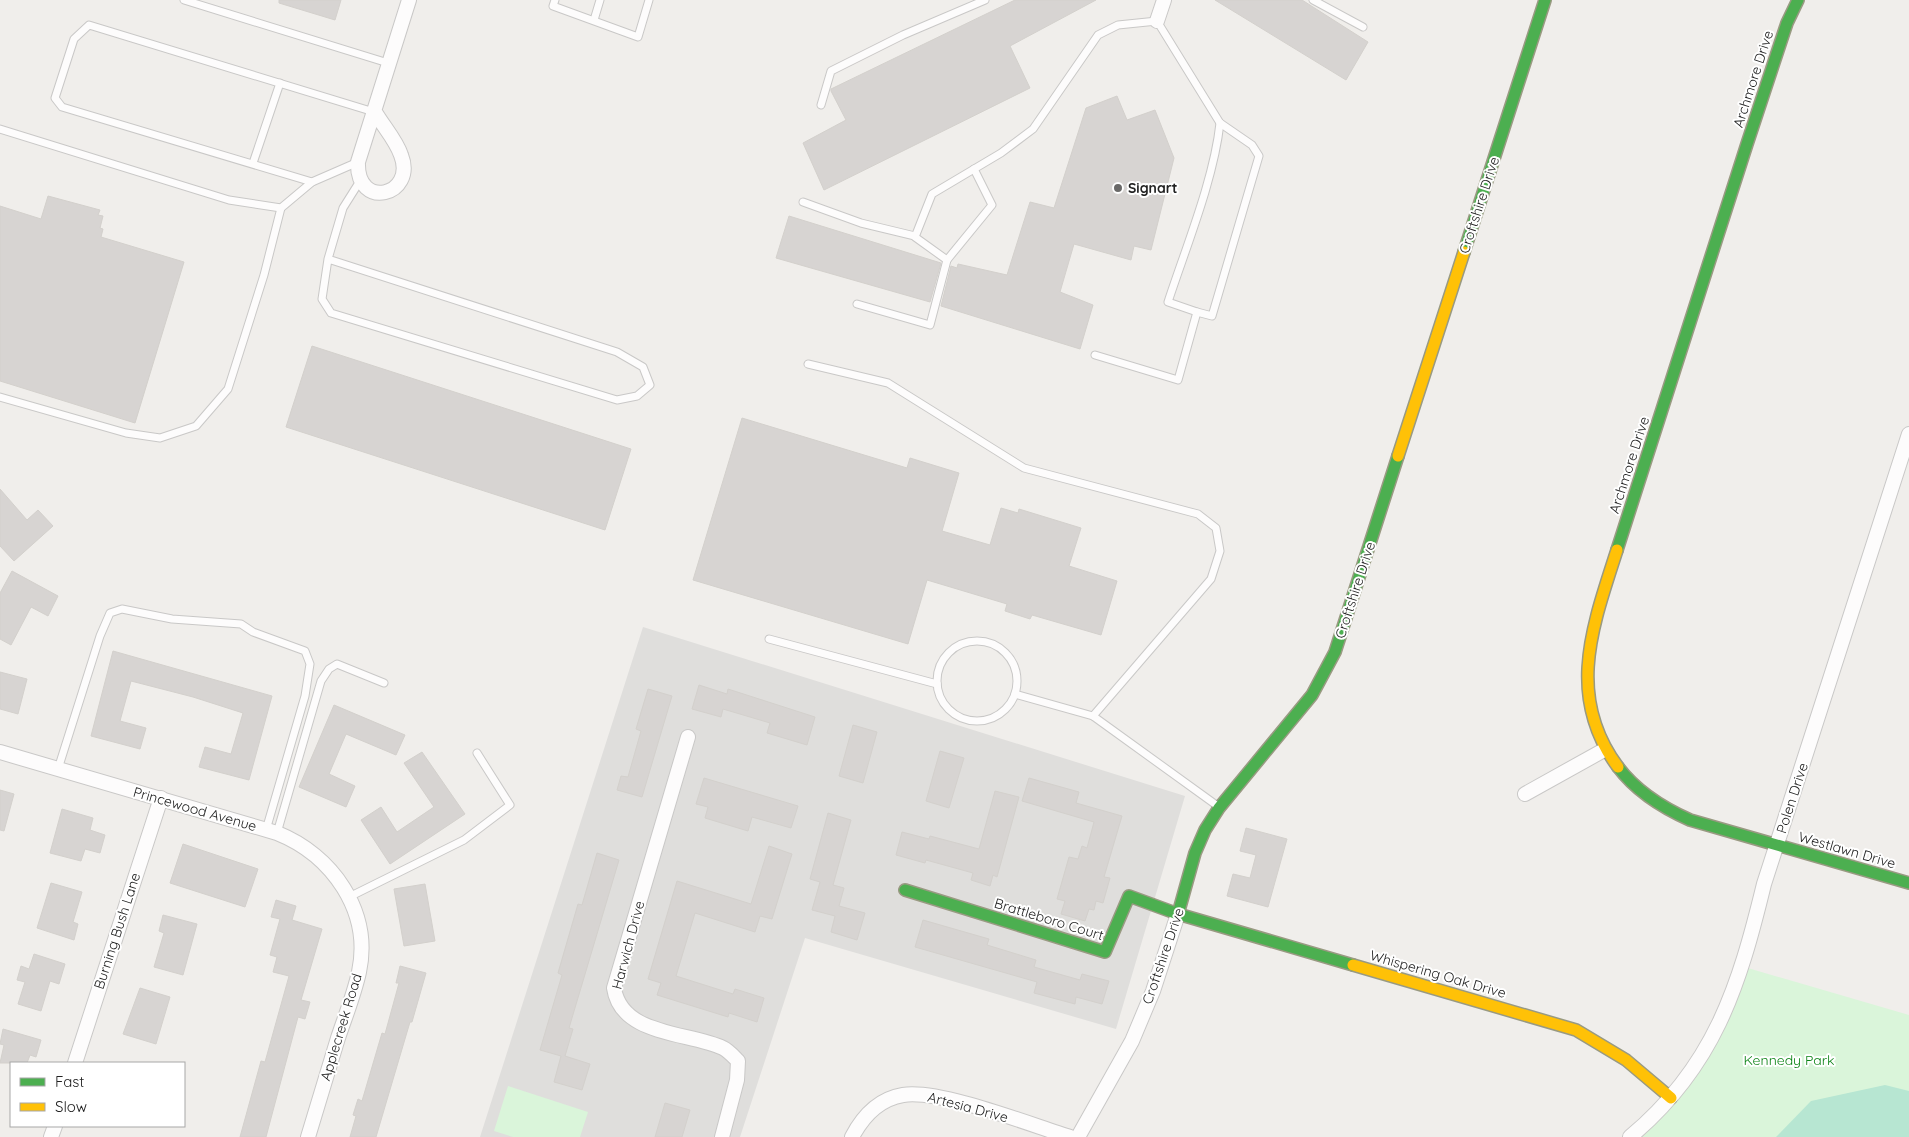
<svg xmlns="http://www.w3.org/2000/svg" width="1909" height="1137" viewBox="0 0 1909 1137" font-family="Quicksand,sans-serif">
<rect width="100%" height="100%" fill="#f0eeeb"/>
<polygon fill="#dfdedc" points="643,627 1185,796 1116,1029 805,938 740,1137 480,1137"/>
<g fill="#daf5da">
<polygon points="1741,966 1909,1015 1909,1137 1630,1137 1701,1058"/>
<polygon points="508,1086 588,1112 580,1137 513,1137 494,1131"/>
</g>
<polygon fill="#b7e6d2" points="1885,1085 1909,1091 1909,1137 1776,1137 1811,1101"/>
<g fill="#d7d4d2" stroke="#d3d0cc">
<polygon points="279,0 341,0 335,20 279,3"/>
<polygon points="1015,0 1096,0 1010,46 1030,88 824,190 803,143 846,120 831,91 831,89"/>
<polygon points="1215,0 1302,0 1368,42 1346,80"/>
<polygon points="1117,96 1127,120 1155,110 1174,158 1151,250 1134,246 1131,260 1074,244 1060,292 1093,305 1080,349 941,306 951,266 957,268 958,264 1007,275 1030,202 1054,208 1086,108"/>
<polygon points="48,196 100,210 98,215 103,216 100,228 103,229 101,237 184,262 135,423 0,381 0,206 41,219"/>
<polygon points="789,216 941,263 930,302 776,258"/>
<polygon points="312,346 631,449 605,530 286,427"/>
<polygon points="742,418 907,468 910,458 959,473 942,531 990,545 1001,508 1018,513 1019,509 1081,528 1069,566 1117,581 1101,635 1032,615 1030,619 1005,611 1007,604 927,580 908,644 693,580"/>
<polygon points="0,489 27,520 38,510 53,526 14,561 0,546"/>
<polygon points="12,571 58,596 48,616 31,607 11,645 0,639 0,593"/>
<polygon points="113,651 272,696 249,780 199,767 205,747 231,754 243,713 193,697 131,681 120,721 146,728 140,749 91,736"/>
<polygon points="0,672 27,679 18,714 0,709"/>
<polygon points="699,685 727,694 728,689 815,717 807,745 767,733 770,723 723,709 721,717 692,709"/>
<polygon points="648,689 672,696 642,797 617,790 621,776 628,777 641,731 636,729"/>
<polygon points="334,705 405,735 396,755 346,734 329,774 355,786 346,807 299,787"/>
<polygon points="853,725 877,732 863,783 839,776"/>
<polygon points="940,751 964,758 949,808 926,801"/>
<polygon points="422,752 465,814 390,864 361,820 381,807 397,832 434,807 404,763"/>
<polygon points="704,778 798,806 791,828 752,817 748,831 705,818 708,807 696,804"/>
<polygon points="1029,778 1079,792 1076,803 1122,816 1104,877 1110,878 1103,903 1096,901 1094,910 1089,909 1085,921 1061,914 1065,901 1057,899 1069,857 1078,859 1082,846 1087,848 1094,822 1022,801"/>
<polygon points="0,790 14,794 4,831 0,830"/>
<polygon points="995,791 1019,797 997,877 993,875 990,886 971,880 973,873 926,860 925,863 896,855 902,832 929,839 930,836 979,849"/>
<polygon points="62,809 93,818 90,830 105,835 100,853 85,849 81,861 50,853"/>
<polygon points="828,813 851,820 833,885 844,888 839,906 865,913 857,940 831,932 835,916 812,910 820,882 810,879"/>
<polygon points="1246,828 1287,839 1268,907 1227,896 1233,874 1250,878 1256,855 1240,851"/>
<polygon points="183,844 258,869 245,907 170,883"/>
<polygon points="769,846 792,854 772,919 760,916 755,932 695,913 676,976 733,994 735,989 764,998 757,1022 729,1013 728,1017 657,995 661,983 648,979 677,881 751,904"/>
<polygon points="597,853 619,860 569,1028 573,1029 565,1056 590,1064 582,1090 554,1082 561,1056 540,1050 562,975 558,973 578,904 582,905"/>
<polygon points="51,883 82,892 73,922 78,924 74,940 37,928"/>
<polygon points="425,884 435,941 404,946 394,889"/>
<polygon points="276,900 296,906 292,920 322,929 301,1000 310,1002 305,1019 298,1017 266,1137 240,1137 261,1061 265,1062 289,976 273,972 277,957 270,955 280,919 271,917"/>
<polygon points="163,915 197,924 183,975 154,967 164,933 159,931"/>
<polygon points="923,920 989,939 987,945 1036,960 1034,967 1080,980 1082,974 1109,981 1102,1004 1076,997 1075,1004 1034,993 1037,982 915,947"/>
<polygon points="34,954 65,964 59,984 50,981 41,1011 18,1004 25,982 17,980 21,966 29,969"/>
<polygon points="400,966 426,973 412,1022 410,1022 376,1137 350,1137 356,1116 353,1115 358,1099 362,1101 382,1033 385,1034 399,983 396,983"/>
<polygon points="140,988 170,997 156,1044 123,1034"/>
<polygon points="3,1029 41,1040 36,1057 30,1055 27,1063 0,1063 4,1045 0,1044"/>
<polygon points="665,1103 690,1110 682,1137 655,1137"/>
</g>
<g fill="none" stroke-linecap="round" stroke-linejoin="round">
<g stroke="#c9c8c7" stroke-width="9">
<g id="lane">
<polyline points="184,0 388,63"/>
<polyline points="555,0 553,6 638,37 649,0"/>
<polyline points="1313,0 1363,27"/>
<polyline points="594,20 600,0"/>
<polyline points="821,105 831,71 903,35 985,0"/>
<polyline points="0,129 229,200 281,208"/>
<polyline points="253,163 280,83"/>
<polyline points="312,182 62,107 55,98 74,39 89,25 374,112"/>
<polyline points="803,202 861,223 915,236"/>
<polyline points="328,259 617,352 643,367 650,385 637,396 617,400 331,313 322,299 328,259 343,208 360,181"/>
<polyline points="947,260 992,205 974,169"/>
<polyline points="857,304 930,325 947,260 915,237 932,194 1001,153 1033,129 1098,35 1118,25 1157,21 1220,123 1252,145 1259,156 1212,316 1197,312"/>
<path d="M1095 355 1178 380 1197 312 1168 302C1186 247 1214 179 1220 123"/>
<polyline points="808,364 888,383 1024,468 1198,514 1216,528 1220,551 1211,579 1093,716"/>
<polyline points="0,397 126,433 160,438 196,426 228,389 264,275 281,208 312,182 358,162"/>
<polyline points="769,639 937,684"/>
<circle cx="977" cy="681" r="40"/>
<polyline points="1015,694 1093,716 1219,807"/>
<polyline points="58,769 100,636 110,613 122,609 172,619 241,624 253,632 305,651 310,664 305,696 266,830"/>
<polyline points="277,833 321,681 329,669 337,664 384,683"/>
<polyline points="349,897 464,840 510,805 477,753"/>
</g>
</g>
<g stroke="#c9c8c7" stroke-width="16">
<g id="street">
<polyline points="1157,21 1164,0"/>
<path d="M375 112C383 126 396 140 401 155 417 196 356 211 358 162L409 0"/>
<path d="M688 737 614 988C621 1036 689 1032 723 1048 729 1051 734 1057 738 1061L737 1080 722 1137"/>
<path d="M0 752 277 833C332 855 372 911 359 972 354 995 345 1017 338 1038 328 1071 318 1104 308 1137"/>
<polyline points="1525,794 1604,750"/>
<polyline points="75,1063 161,798"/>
<polyline points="51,1137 55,1126"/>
<path d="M852 1137C863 1116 879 1099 903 1095 940 1089 1031 1125 1070 1137"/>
<polyline points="1078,1137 1132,1041 1153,991 1178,914"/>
<path d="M1630 1137C1714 1067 1739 987 1764 884L1909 434"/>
</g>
</g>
<g stroke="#999a82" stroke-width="14">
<g id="fast">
<polyline points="1464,252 1545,0"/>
<polyline points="1617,550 1747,144 1787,23 1798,0"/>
<path d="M1618 767C1636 791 1663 808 1690 820L1909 883"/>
<polyline points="905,890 1105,952 1129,896 1178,914 1353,965"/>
<polyline points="1178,914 1195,853 1205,830 1219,808 1312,695 1335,652 1398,456"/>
</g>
</g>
<g stroke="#999a82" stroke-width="14">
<g id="slow">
<polyline points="1398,456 1464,252"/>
<path d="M1617 550C1593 625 1565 696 1618 767"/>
<polyline points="1353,965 1576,1030 1626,1060 1671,1098"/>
</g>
</g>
<use href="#lane" stroke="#fdfcfc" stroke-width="7"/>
<use href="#street" stroke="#fdfcfc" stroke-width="14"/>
<use href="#fast" stroke="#4caf50" stroke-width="11"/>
<use href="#slow" stroke="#ffc107" stroke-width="11"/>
</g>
<circle fill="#6a6968" stroke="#fff" stroke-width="2" cx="1118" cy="188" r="5"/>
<g text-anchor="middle" stroke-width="4" stroke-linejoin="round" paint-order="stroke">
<g font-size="14" fill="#222" stroke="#fff">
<text transform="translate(1753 79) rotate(-72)" y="5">Archmore Drive</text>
<text transform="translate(1479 205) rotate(-72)" y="5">Croftshire Drive</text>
<text transform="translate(1629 465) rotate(-72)" y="5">Archmore Drive</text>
<text transform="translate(1355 590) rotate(-72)" y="5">Croftshire Drive</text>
<text transform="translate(1792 798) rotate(-72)" y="5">Polen Drive</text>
<text transform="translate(195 809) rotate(16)" y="5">Princewood Avenue</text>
<text transform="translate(1847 850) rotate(16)" y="5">Westlawn Drive</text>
<text transform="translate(1049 919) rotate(17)" y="5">Brattleboro Court</text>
<text transform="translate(117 931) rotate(-72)" y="5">Burning Bush Lane</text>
<text transform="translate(628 945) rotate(-75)" y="5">Harwich Drive</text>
<text transform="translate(1163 956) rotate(-71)" y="5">Croftshire Drive</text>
<text transform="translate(1438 974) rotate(16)" y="5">Whispering Oak Drive</text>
<text transform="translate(341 1027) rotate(-73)" y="5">Applecreek Road</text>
<text transform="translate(968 1107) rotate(15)" y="5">Artesia Drive</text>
</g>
<g font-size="14" font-weight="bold" fill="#222" stroke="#fff" text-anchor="start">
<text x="1128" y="193">Signart</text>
</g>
<g font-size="14" fill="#0c8416" stroke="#fff">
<text x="1789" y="1065">Kennedy Park</text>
</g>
</g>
<rect x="10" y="1062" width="175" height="65" fill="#ffffff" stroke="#a7a7a7"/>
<rect x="20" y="1078" width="25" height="8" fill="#4caf50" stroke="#a7a7a7"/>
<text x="55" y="1087" font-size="15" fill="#222222">Fast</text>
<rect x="20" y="1103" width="25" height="8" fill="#ffc107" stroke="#a7a7a7"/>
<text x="55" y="1112" font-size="15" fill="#222222">Slow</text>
</svg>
